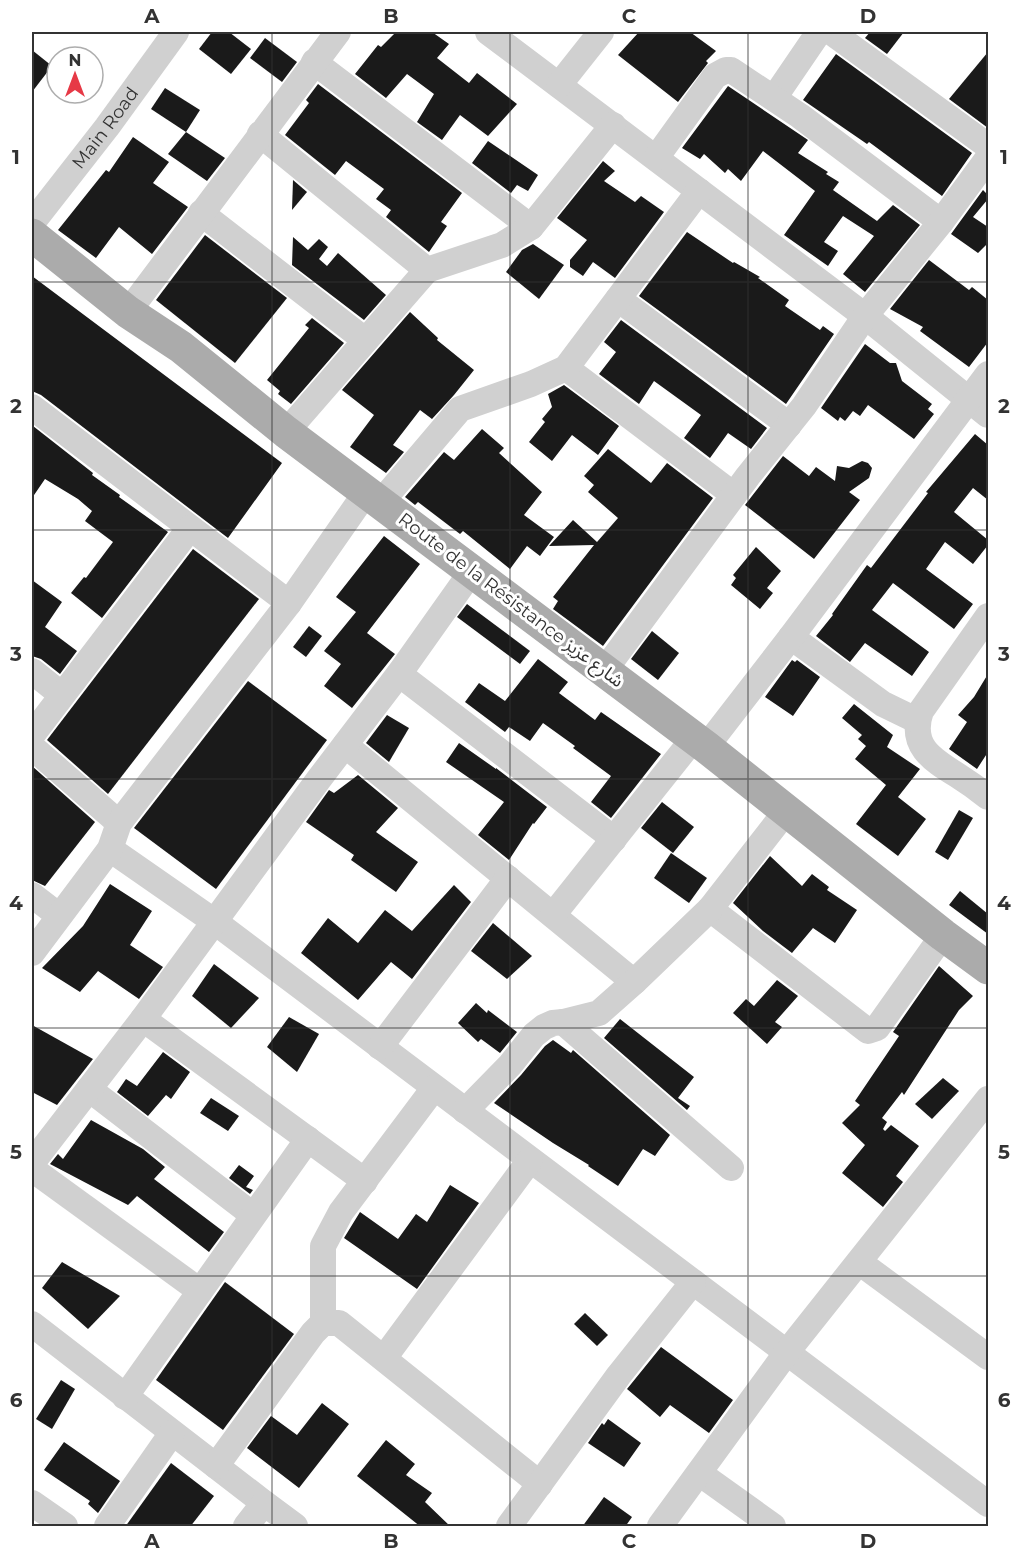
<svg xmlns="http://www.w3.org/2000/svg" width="1020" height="1558" viewBox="0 0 1020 1558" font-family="Montserrat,'Noto Sans Arabic',sans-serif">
<rect width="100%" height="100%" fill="#fff"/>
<g fill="#1a1a1a">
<polygon points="212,32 229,32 251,49 231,74 199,49"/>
<polygon points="396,32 432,32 449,44 437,58 469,83 477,73 517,104 488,136 460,115 442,140 417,122 434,94 407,74 386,98 355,74 378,45 381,47"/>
<polygon points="639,32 690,32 716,51 706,61 708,63 678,102 618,55"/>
<polygon points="870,32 904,32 887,54 865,38"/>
<polygon points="265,38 297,62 282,82 250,58"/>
<polygon points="32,50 52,66 32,92"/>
<polygon points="988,52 988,128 949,99"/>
<polygon points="836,54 972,153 942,196 869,142 867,144 803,100"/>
<polygon points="318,84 462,193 441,222 447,226 429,252 386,217 391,210 376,199 384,189 346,161 335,175 285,135 309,103 306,100"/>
<polygon points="728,86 808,140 798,153 828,172 826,174 839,182 833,190 877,221 893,205 920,225 865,292 843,274 874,236 843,216 824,242 838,251 828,266 784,235 815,191 763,151 741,181 728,169 725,173 704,154 700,159 682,148"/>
<polygon points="165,88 200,110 186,132 151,109"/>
<polygon points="186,132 225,158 207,181 168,154"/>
<polygon points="133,137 169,162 153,183 188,207 152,254 119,227 96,258 58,230 106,170 109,172"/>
<polygon points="488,141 538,175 528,191 517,185 511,193 472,163"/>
<polygon points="603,161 615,171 604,181 635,202 641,196 664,212 615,278 593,262 583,276 570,267 570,260 587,240 557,218"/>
<polygon points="293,180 307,192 292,210"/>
<polygon points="983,190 988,195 988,199 973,217 988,227 988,243 978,253 951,234"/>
<polygon points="687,232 733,263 734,262 760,277 758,278 789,300 785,306 820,330 823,326 834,334 786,404 639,296"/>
<polygon points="205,235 287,298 235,363 156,300"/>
<polygon points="293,237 308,250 319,239 328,247 319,259 327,266 338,253 386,295 364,320 292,265"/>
<polygon points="533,244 564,265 539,299 506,272 522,250"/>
<polygon points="929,260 969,290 972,287 988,300 988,342 969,367 920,331 923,327 890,309"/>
<polygon points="32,276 282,463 228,538 41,395 32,391"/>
<polygon points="410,312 438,338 437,340 474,370 454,395 432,419 420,410 393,445 404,452 386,473 350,447 374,415 342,390"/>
<polygon points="312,318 344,343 291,404 278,394 280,391 267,380 309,328 305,325"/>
<polygon points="621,320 767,428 751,449 728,433 710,458 684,438 701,415 654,381 639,404 599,374 616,352 604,342"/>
<polygon points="865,344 890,363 896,363 902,381 932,404 928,409 934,414 914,439 868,405 860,416 853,411 845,421 840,417 838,421 821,408"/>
<polygon points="564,385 619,426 598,455 572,435 552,461 529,442 545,422 542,419 552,407 548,394"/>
<polygon points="33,426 93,473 92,475 120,495 119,497 168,532 102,618 71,593 84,577 86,578 113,542 85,521 92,511 78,499 45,479 32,498"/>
<polygon points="482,429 504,448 499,453 542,492 524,515 554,537 540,556 527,546 510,569 463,531 460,534 418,502 415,505 405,497 444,452 454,460"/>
<polygon points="975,434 988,445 988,500 973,488 954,512 988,540 988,545 973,564 945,542 926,569 973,604 954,629 893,583 872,610 929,652 912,676 865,643 850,662 816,636 833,615 832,614 867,565 871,568 928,493 926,492"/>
<polygon points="608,449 651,483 667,463 713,498 603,646 553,609 558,601 553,597 594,545 549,546 573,520 597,542 618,518 588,492 594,485 584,476"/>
<polygon points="783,456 809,476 816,467 835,481 837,466 849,468 862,461 868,463 872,468 869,478 849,492 860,500 814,559 745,505"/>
<polygon points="384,536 420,564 367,633 395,654 352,708 324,686 341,664 324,651 356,612 336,597"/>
<polygon points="756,547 781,571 767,588 773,593 760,609 731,585 736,578 733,575"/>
<polygon points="193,549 259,599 108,794 47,740"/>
<polygon points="32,580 62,602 45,627 77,651 60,674 41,659 32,656"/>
<polygon points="467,604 530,651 520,664 457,617"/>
<polygon points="309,626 322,636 306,657 293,647"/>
<polygon points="652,631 679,653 658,680 631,659"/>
<polygon points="538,659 568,682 559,693 595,720 601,712 661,754 611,818 591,802 611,776 573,748 575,746 543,723 530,741 509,727 505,732 465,702 479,683 505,701"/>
<polygon points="792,660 795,662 797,660 820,677 793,716 765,697"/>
<polygon points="988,674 988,752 977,769 949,749 967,722 958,715 974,697"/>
<polygon points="248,681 327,740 216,889 134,828"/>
<polygon points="854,704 893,735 887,747 920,769 898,797 926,819 898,856 856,824 886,785 855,759 866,746 858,739 862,735 842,718"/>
<polygon points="387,715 409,728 389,762 366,743"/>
<polygon points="459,743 496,769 496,768 547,807 534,824 533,823 509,860 478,835 504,802 446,762"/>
<polygon points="32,766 95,822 45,886 32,880"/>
<polygon points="358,775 398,808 376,832 418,862 396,892 351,860 354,855 306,822 329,790 334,793"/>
<polygon points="662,802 694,827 673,853 641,828"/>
<polygon points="959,810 973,818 948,860 935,852"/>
<polygon points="671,853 707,878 689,903 654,878"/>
<polygon points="770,856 802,886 812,874 829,887 827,890 857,910 835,943 813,928 792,953 763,931 733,903"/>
<polygon points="110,884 152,911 130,945 163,967 139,999 98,971 80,992 42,968 83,926"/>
<polygon points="454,885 471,902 412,979 391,962 358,1000 301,953 328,918 358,943 385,910 412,931"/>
<polygon points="960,891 988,914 988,934 949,905"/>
<polygon points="493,923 532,956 507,979 471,951"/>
<polygon points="214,964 259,998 231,1028 192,996"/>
<polygon points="939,966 973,996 959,1010 904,1095 902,1092 882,1118 887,1122 883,1129 885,1131 891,1125 919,1146 896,1176 903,1182 883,1207 842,1173 865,1145 842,1123 860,1105 855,1101 899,1036 893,1032"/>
<polygon points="777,980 798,996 775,1022 782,1027 767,1044 733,1013 746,999 754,1006"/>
<polygon points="476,1003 487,1013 488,1010 517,1032 500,1053 481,1039 478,1042 458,1023"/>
<polygon points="289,1017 319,1034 297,1072 267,1047"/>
<polygon points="620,1019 694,1077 678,1098 690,1106 687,1110 604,1038"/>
<polygon points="32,1025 93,1059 57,1105 32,1092"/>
<polygon points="553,1040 571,1053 573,1050 670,1135 655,1156 643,1149 618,1186 588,1166 589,1165 553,1143 494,1103 521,1075 545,1046"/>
<polygon points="163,1052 190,1072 171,1099 166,1095 148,1116 117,1092 126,1079 137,1086"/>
<polygon points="943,1078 959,1091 932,1119 915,1104"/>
<polygon points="211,1098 239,1116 228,1131 200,1113"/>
<polygon points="91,1120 143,1149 165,1167 154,1179 224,1232 209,1252 137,1196 128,1205 50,1164 58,1154 63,1159"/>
<polygon points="239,1165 254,1176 246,1187 253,1190 250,1194 229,1178"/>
<polygon points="450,1185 479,1203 417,1289 344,1238 360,1212 398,1239 416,1214 427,1222"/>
<polygon points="62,1262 120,1296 88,1329 42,1288"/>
<polygon points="225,1282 294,1334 223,1430 156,1380"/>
<polygon points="585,1313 608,1335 597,1346 574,1324"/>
<polygon points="661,1347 733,1400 709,1433 670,1405 660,1417 627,1389"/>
<polygon points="61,1380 75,1389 52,1429 36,1419"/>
<polygon points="322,1403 349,1424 299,1488 247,1448 271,1416 297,1435"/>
<polygon points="608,1419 641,1443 624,1467 588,1443 602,1423 604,1425"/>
<polygon points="386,1440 415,1464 406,1475 432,1493 425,1502 451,1527 421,1527 357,1476"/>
<polygon points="64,1442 120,1481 98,1513 88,1504 90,1501 44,1470"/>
<polygon points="171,1463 214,1496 190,1527 125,1527"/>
<polygon points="604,1497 632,1517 625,1527 582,1527"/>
</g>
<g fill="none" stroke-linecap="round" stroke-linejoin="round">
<g stroke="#d0d0d0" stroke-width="26">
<polyline points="488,32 865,316 988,415"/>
<polyline points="831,32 988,146"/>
<polyline points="314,62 531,227"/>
<polyline points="559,85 601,32"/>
<polyline points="774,98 819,32"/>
<polyline points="260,134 427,270 502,245 531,227 613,125"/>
<polyline points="656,158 715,76 726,70 731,70 800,116 941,222"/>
<polyline points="201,213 365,340"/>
<path id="s1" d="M32 223 107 127 176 32"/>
<polyline points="618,299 789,425"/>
<polyline points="128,312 338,32"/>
<polyline points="566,368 734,495"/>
<polyline points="32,407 289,603"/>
<polyline points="286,432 427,270"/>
<polyline points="381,502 460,409 531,384 566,368 699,191"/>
<path d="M988 616 921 711C909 745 931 759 957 775 968 782 978 789 988 797"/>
<polyline points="791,637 883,704 918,721"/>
<polyline points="32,671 62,695"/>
<polyline points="604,671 748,476 804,406 865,316 941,222 988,158"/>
<polyline points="399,674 614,839"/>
<polyline points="32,735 190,528"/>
<polyline points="345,745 634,982"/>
<polyline points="32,747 119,823"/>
<polyline points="706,747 791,637 988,374"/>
<polyline points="110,849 215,922 988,1504"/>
<polyline points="32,895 58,915"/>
<polyline points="710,909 868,1031 877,1028 943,935"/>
<polyline points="553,915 694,738"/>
<polyline points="32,953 110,849 119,823 289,603 367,491"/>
<polyline points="143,1019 365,1181"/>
<polyline points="563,1022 731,1168"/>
<polyline points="380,1047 508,878"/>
<polyline points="89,1089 253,1215"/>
<polyline points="465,1111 510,1065 534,1035 544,1027 553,1023 563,1022 599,1013 634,982 710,909 787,810"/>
<polyline points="32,1163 143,1019 319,779 399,674 472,571"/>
<polyline points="32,1169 200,1291"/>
<polyline points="859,1262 988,1357"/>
<polyline points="323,1323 323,1246 341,1212 434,1088"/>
<polyline points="32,1324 264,1503"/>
<polyline points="384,1358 530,1160"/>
<polyline points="125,1397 308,1139"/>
<polyline points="216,1466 313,1333 323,1323 339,1323 540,1484"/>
<polyline points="699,1473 773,1526"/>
<polyline points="32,1503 65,1526"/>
<polyline points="107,1526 172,1433"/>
<polyline points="246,1526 264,1503 295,1526"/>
<polyline points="509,1526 619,1375 693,1282"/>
<polyline points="660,1526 787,1352 988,1099"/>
</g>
<polyline stroke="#ababab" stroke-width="33" points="32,235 128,312 181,347 286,432 706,747 943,935 988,968"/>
</g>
<path fill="none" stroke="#333" stroke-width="1.5" stroke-opacity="0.55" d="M272 32V1526M510 32V1526M748 32V1526M32 282H988M32 530H988M32 779H988M32 1028H988M32 1276H988"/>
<g text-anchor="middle" stroke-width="6" stroke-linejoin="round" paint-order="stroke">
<g font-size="18" fill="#333" stroke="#fff">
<text dy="6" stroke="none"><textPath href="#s1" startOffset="120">Main Road</textPath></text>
<text transform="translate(511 600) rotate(37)" y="6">Route de la Résistance شارع عزيز</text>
</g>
</g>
<rect width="1020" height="1558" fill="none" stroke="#ffffff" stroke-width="66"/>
<g transform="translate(75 75)"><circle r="28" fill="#ffffff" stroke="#adadad" stroke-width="1.5"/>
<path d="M0-4.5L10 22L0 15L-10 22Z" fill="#e63946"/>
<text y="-9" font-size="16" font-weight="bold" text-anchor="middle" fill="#333333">N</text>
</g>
<rect x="33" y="33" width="954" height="1492" fill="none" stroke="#333" stroke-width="2"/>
<g font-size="20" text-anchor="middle" font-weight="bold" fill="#333">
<text x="152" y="23">A</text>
<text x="391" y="23">B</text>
<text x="629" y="23">C</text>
<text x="868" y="23">D</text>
<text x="16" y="164">1</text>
<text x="1004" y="164">1</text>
<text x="16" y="413">2</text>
<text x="1004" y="413">2</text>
<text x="16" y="661">3</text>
<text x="1004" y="661">3</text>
<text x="16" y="910">4</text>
<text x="1004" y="910">4</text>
<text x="16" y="1159">5</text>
<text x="1004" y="1159">5</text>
<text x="16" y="1407">6</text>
<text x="1004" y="1407">6</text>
<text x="152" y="1548">A</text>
<text x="391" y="1548">B</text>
<text x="629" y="1548">C</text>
<text x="868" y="1548">D</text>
</g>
</svg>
